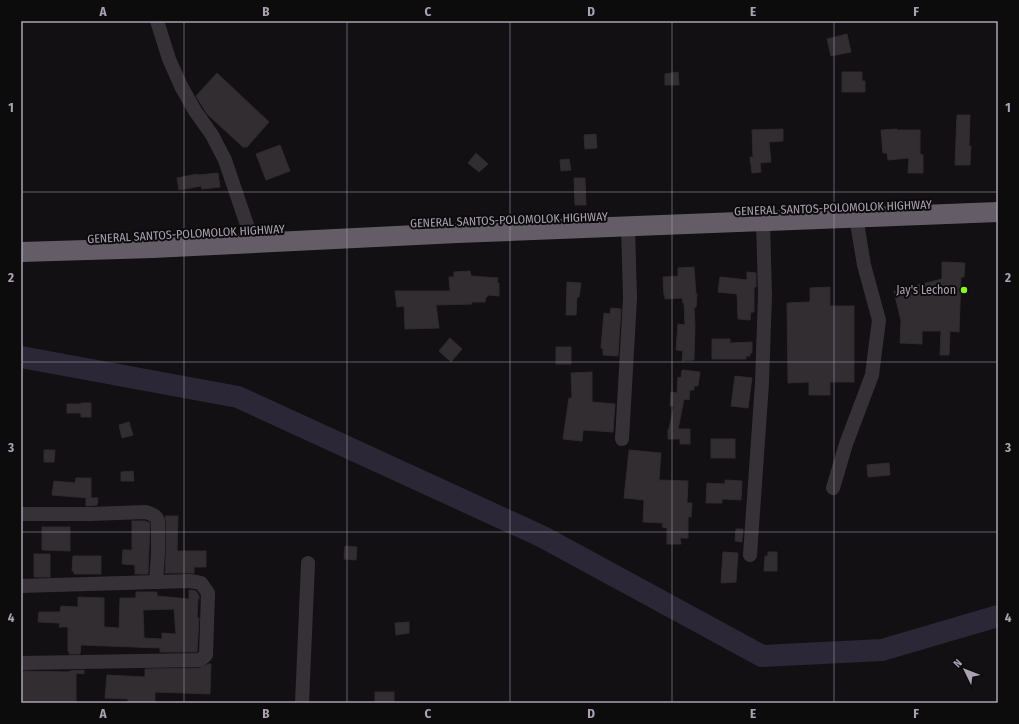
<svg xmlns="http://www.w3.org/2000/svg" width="1019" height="724" viewBox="0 0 1019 724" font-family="'Fira Sans Condensed',sans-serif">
<rect width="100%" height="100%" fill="#121012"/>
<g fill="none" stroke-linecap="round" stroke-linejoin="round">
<polyline stroke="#2c2736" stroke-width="22" points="21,357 238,397 543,537 762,656 882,650 998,616"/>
</g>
<g fill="#312d31" stroke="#2e2a2e" fill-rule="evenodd">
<polygon points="847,34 851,52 831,56 827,39"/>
<polygon points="678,72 679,85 665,85 665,74"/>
<polygon points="842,72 862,72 862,81 865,81 865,92 842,92"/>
<polygon points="217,73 269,122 247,147 243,147 207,114 196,96"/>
<polygon points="957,115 970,115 969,146 971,146 970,165 955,165"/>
<polygon points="783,129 783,141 769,142 771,162 760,163 761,172 752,173 750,157 753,157 752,130"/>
<polygon points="897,129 897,130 920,130 920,154 923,155 923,173 908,173 909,158 888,160 887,153 883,153 881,130"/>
<polygon points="596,134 597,148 585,149 584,135"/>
<polygon points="280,145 290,171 266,180 256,154"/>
<polygon points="476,153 488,164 479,172 468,163"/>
<polygon points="569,159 571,170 561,171 560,160"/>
<polygon points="218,173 220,187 202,189 201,186 179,190 177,178 197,174 198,175"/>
<polygon points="574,178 585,178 586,205 575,205"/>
<polygon points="942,262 965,263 964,277 961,277 959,332 950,331 949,355 940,355 941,331 922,331 922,344 900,343 901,321 894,291 942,279"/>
<polygon points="694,267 696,294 697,294 696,307 694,308 695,325 694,360 682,361 683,351 676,350 678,324 685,325 684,303 683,303 682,298 665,299 665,295 664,295 663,277 678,276 678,268"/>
<polygon points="470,271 471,276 498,278 497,283 499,283 499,296 488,295 487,297 486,297 485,302 471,302 472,304 436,305 439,328 405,329 404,306 397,307 395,291 450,291 449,277 454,277 454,272"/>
<polygon points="747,272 756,273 756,287 754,287 754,312 751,312 750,320 738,319 737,294 718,292 720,277 747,280"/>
<polygon points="567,282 581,283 579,297 577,297 576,315 566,315"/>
<polygon points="830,287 830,306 854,306 854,382 830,382 830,395 809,395 809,382 788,383 787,303 810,302 810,288"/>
<polygon points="611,308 621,309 618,356 603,355 603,349 601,348 604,313 610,314"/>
<polygon points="450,338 462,349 451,362 439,351"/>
<polygon points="712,339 730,339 730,343 752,342 752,353 750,353 750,356 746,356 746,359 712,359"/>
<rect x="556" y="347" width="15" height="17"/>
<polygon points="682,370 700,372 698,386 694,386 694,390 690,390 689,400 684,399 678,429 690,429 690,444 680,444 680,439 668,439 668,429 669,429 674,406 670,406 671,392 677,393 678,377 681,378"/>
<polygon points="592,372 592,402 615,404 613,432 583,430 582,441 563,439 569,398 572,398 571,373"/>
<polygon points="735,376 752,378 748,408 731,406"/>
<polygon points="81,403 91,403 91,417 81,417 81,413 67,413 67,404 81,404"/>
<polygon points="129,422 133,435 122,438 119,425"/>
<rect x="711" y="439" width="24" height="19"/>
<polygon points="44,450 55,450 54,462 44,462"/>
<polygon points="629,450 661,453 659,480 688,481 687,503 692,503 691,517 688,517 688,538 680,538 681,544 667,544 667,528 662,527 663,523 643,522 644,500 624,498"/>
<polygon points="889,463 890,475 868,477 867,465"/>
<polygon points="133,471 134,481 121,481 121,472"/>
<polygon points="76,478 91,478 91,498 98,498 97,505 86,506 86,498 89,498 52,495 54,481 75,483"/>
<polygon points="725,480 742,481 741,500 722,499 722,503 706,503 707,483 725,484"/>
<polygon points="165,516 178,516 177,551 206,551 206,567 194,567 194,573 165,573 166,553 166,521"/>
<polygon points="132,521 145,521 150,523 148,574 135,574 135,565 122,564 123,550 132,550"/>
<polygon points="42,527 70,527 70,551 42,550"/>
<polygon points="736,529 743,529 742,542 735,541"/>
<polygon points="345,546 357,547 356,560 344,559"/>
<polygon points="723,552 738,553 736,582 721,583"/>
<polygon points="768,552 777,552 777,571 764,571 765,556 768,556"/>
<rect x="34" y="554" width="16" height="23"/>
<polygon points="73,556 101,556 101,574 74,574 74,571 72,571"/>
<path d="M189 590 196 591 199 596V599H198L197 618H199L197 652H160V648L81 645 80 654H69V651H68V627H59L60 623 38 622 39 612H60L61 606 78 607V597L104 598V627L119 628 120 598H136V592H157V596L189 599ZM174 609 176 634 162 633V639L144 638 143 610Z"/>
<polygon points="409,622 409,633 396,635 395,623"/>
<polygon points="209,664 211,664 210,694 155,692 155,703 128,703 128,699 105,698 107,675 145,677 145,669 200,668"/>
<polygon points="84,670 84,674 76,673 76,703 21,703 22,671 69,672 69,671"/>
<rect x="375" y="692" width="19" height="11"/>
</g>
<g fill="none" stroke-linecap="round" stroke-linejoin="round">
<g stroke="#363137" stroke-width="14">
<polyline points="157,21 169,59 181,86 195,111 212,135 225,160 249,231"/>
<polyline points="622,439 630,298 628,226"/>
<polyline points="833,488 846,444 872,375 879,320 864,265 856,217"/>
<path d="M21 514H90L146 512C151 514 156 515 158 521V553L156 582"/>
<polyline points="750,555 762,383 765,295 763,221"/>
<polyline points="21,586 190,581 201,583 208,593 206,655 200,660 21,663"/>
<polyline points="302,703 308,563"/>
</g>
<polyline stroke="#645d68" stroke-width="20" points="21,252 153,248 457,233 998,212"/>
</g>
<path fill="none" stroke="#aca1b3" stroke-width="1" stroke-opacity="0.55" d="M184 21V703M347 21V703M510 21V703M672 21V703M834 21V703M21 192H998M21 362H998M21 532H998"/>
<circle fill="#85f822" stroke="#0d0c0d" stroke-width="1.5" cx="964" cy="290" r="4"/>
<g text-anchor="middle" stroke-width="4" stroke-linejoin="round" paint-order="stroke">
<g font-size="12" fill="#aca1b3" stroke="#0d0c0d">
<text transform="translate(833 208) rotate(-2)" y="4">GENERAL SANTOS-POLOMOLOK HIGHWAY</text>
<text transform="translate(509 220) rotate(-2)" y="4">GENERAL SANTOS-POLOMOLOK HIGHWAY</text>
<text transform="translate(186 234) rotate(-3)" y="4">GENERAL SANTOS-POLOMOLOK HIGHWAY</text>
</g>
<g font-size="12" fill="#aca1b3" stroke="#0d0c0d" text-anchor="end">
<text x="956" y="294">Jay's Lechon</text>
</g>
</g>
<rect width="1019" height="724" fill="none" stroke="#0d0c0d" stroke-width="44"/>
<g transform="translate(965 670) rotate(313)" stroke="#0d0c0d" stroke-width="3" paint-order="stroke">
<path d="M0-3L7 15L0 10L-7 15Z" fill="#aca1b3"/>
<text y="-6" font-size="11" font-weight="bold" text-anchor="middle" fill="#aca1b3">N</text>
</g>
<rect x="22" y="22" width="975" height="680" fill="none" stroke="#aca1b3" stroke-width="1.5"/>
<g font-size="13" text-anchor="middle" font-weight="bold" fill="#aca1b3">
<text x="103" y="16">A</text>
<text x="266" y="16">B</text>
<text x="428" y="16">C</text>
<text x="591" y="16">D</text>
<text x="753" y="16">E</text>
<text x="916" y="16">F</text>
<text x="11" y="112">1</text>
<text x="1008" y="112">1</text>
<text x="11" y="282">2</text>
<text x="1008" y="282">2</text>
<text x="11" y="452">3</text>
<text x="1008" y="452">3</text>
<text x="11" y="622">4</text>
<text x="1008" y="622">4</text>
<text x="103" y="718">A</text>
<text x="266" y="718">B</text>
<text x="428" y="718">C</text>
<text x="591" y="718">D</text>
<text x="753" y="718">E</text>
<text x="916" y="718">F</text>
</g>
</svg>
